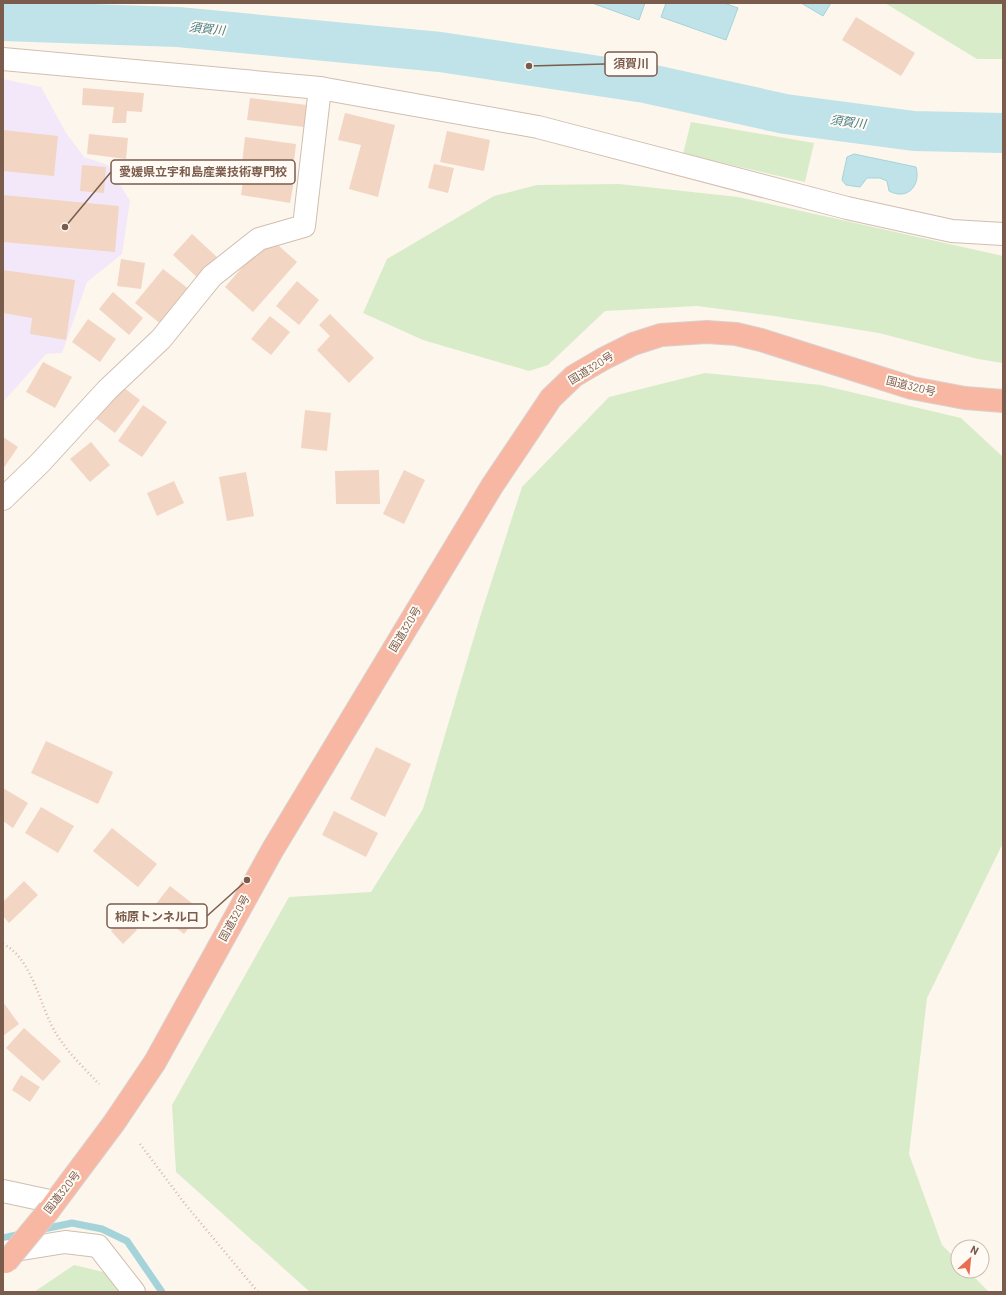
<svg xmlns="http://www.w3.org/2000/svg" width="1006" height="1295" viewBox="0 0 1006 1295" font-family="Barlow,'Noto Sans JP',sans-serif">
<rect width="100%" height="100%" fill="#fdf6ec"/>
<polygon fill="#f3e8fa" points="3,79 41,87 66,133 84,157 108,165 130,201 122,254 87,282 62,353 46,354 3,402"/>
<g fill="#d8ecc9">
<polygon points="885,3 1003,3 1003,59 977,59"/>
<polygon points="691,122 814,143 805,182 683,154"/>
<polygon points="619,184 738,197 1003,256 1003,363 978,359 879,333 774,316 697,306 605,311 548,365 529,371 423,340 363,313 387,259 494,196 537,185"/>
<polygon points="705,373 821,385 961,418 1003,457 1003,843 927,998 909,1154 942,1245 958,1261 958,1271 968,1271 989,1292 310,1292 176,1172 172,1105 289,897 371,892 423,809 480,617 522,487 609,397"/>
<polygon points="74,1265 108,1273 122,1292 34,1292"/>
</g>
<g fill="#bfe3e8" stroke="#a5d3da">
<polygon points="592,3 645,3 639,20"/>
<polygon points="666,3 724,3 738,8 726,40 661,17"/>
<polygon points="801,3 831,3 823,16"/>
<path d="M854 154 916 167C921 185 908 201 889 191L887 181 880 178H867L860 187 846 185 842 180 847 157Z"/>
</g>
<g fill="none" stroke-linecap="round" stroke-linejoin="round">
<g stroke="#a5d3da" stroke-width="7">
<polyline points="39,1230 72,1223 102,1229 127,1241 162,1292"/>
<polyline points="3,1238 21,1234"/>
</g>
<polyline stroke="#bfe3e8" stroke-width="40" points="3,21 178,27 440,52 645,83 785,114 914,131 1003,133"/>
</g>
<g fill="#f3d5c3">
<polygon points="856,17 915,53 901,76 842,40"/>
<polygon points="83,88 144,93 142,112 127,111 126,123 112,123 114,107 82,105"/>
<polygon points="250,98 307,105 304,127 247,120"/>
<polygon points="345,113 395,125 378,197 349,189 361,145 338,140"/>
<polygon points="3,130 58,136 54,176 3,171"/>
<polygon points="447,131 490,140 484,171 440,162"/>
<polygon points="89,134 128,138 126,159 87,154"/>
<polygon points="245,137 296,144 293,171 242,164"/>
<polygon points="434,164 454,168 448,193 428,188"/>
<polygon points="82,165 106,167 104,193 80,191"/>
<polygon points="244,174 294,181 290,203 241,195"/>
<polygon points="3,195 119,206 115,252 3,242"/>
<polygon points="192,234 219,259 200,280 173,255"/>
<polygon points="269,237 297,262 253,312 225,287"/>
<polygon points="121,259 145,263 141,289 117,286"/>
<polygon points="163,269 190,290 162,325 135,303"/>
<polygon points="3,270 75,280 66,340 30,334 32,318 3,313"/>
<polygon points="297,281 319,300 299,325 276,306"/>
<polygon points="113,292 143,318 129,335 99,309"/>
<polygon points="330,314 374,358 349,383 317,350 330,336 319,325"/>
<polygon points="270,316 290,332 271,355 251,339"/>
<polygon points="88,319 116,339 100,362 72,342"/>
<polygon points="43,362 72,377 55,408 26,392"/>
<polygon points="119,384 140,400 115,433 94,417"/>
<polygon points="143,405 167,422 142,457 118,441"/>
<polygon points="305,410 331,413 327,451 301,448"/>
<polygon points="3,437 18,447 3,469"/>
<polygon points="91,442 110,465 90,482 70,459"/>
<polygon points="379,470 380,504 336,504 335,471"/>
<polygon points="404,470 425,480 404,524 383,514"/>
<polygon points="246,472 254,516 227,521 219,477"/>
<polygon points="174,481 184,503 157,516 147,493"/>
<polygon points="46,741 113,772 98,804 31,773"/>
<polygon points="376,747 411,764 385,817 350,799"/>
<polygon points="3,788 28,803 13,828 3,821"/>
<polygon points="41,807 74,826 58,853 25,833"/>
<polygon points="334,811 378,833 366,857 322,835"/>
<polygon points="112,828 157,864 138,887 93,851"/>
<polygon points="24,881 38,895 9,923 3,916 3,902"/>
<polygon points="170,886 202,911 184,934 152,909"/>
<polygon points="125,917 137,930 123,944 111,931"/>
<polygon points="3,1002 19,1024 3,1036"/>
<polygon points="24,1028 61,1061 43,1081 6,1048"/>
<polygon points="21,1075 40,1087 30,1102 12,1090"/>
</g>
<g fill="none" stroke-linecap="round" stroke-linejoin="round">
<g stroke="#d1beb0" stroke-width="24">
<g id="minor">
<polyline points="3,59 320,88 538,127 847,208 952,231 1003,234"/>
<polyline points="3,499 40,463 107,390 161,339 212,276 259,239 304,226 320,88"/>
<polyline points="3,1191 54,1202"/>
<polyline points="3,1252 65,1242 98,1246 134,1292"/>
</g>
</g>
<g stroke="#dad1cd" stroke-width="24">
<polyline id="highway" points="49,1210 114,1123 155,1062 273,849 492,486 551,398 574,376 603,359 633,344 661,335 707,332 736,334 761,340 912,388 965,398 1003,401"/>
</g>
<g stroke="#d9b8a5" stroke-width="2.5" stroke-dasharray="1 3" stroke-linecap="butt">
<path d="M3 944C33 958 40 1009 57 1035 68 1053 85 1069 99 1084"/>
<polyline points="140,1144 185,1204 258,1292"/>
</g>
<use href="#minor" stroke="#fff" stroke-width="22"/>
<use href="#highway" stroke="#f7b7a3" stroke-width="22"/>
<g stroke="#dad1cd" stroke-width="24" stroke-linecap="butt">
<polyline id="highway-bridge" points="6,1262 49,1210"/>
</g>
<use href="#highway-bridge" stroke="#f7b7a3" stroke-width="22"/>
</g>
<g text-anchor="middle" stroke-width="4" stroke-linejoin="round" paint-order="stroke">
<g font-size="11" fill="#7a5c4d" stroke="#fffaf3">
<text transform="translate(591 368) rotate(-32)" y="4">国道320号</text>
<text transform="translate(911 386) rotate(14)" y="4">国道320号</text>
<text transform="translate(405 629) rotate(-59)" y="4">国道320号</text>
<text transform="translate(234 918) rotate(-61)" y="4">国道320号</text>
<text transform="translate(62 1192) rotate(-52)" y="4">国道320号</text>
</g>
<g font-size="12" font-style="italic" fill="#437c86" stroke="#fffaf3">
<text transform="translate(207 29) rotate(6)" y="4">須賀川</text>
<text transform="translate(848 122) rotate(7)" y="4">須賀川</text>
</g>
</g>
<path fill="none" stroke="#7a5c4d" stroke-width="1.5" d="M529 66L605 64M65 227L111 172M247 880L207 916"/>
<g fill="#7a5c4d" stroke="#fffaf3" stroke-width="1.5">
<circle cx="529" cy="66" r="4"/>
<circle cx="65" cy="227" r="4"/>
<circle cx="247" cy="880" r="4"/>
</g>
<g fill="#fffaf3" stroke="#7a5c4d" stroke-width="1.5">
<rect x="605" y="52" width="52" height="24" rx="4"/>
<rect x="111" y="160" width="184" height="24" rx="4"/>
<rect x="107" y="904" width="100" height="24" rx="4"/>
</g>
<g font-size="12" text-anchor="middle" font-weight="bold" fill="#7a5c4d">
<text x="631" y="68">須賀川</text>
<text x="203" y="176">愛媛県立宇和島産業技術専門校</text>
<text x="157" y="921">柿原トンネル口</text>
</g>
<rect width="1006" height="1295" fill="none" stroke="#7a5c4d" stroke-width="8"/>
<g transform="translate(970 1259) rotate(27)"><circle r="19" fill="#fffaf3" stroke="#cabbb1"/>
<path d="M0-3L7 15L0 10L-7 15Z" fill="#e76f51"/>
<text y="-6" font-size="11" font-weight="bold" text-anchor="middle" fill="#7a5c4d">N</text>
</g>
</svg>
